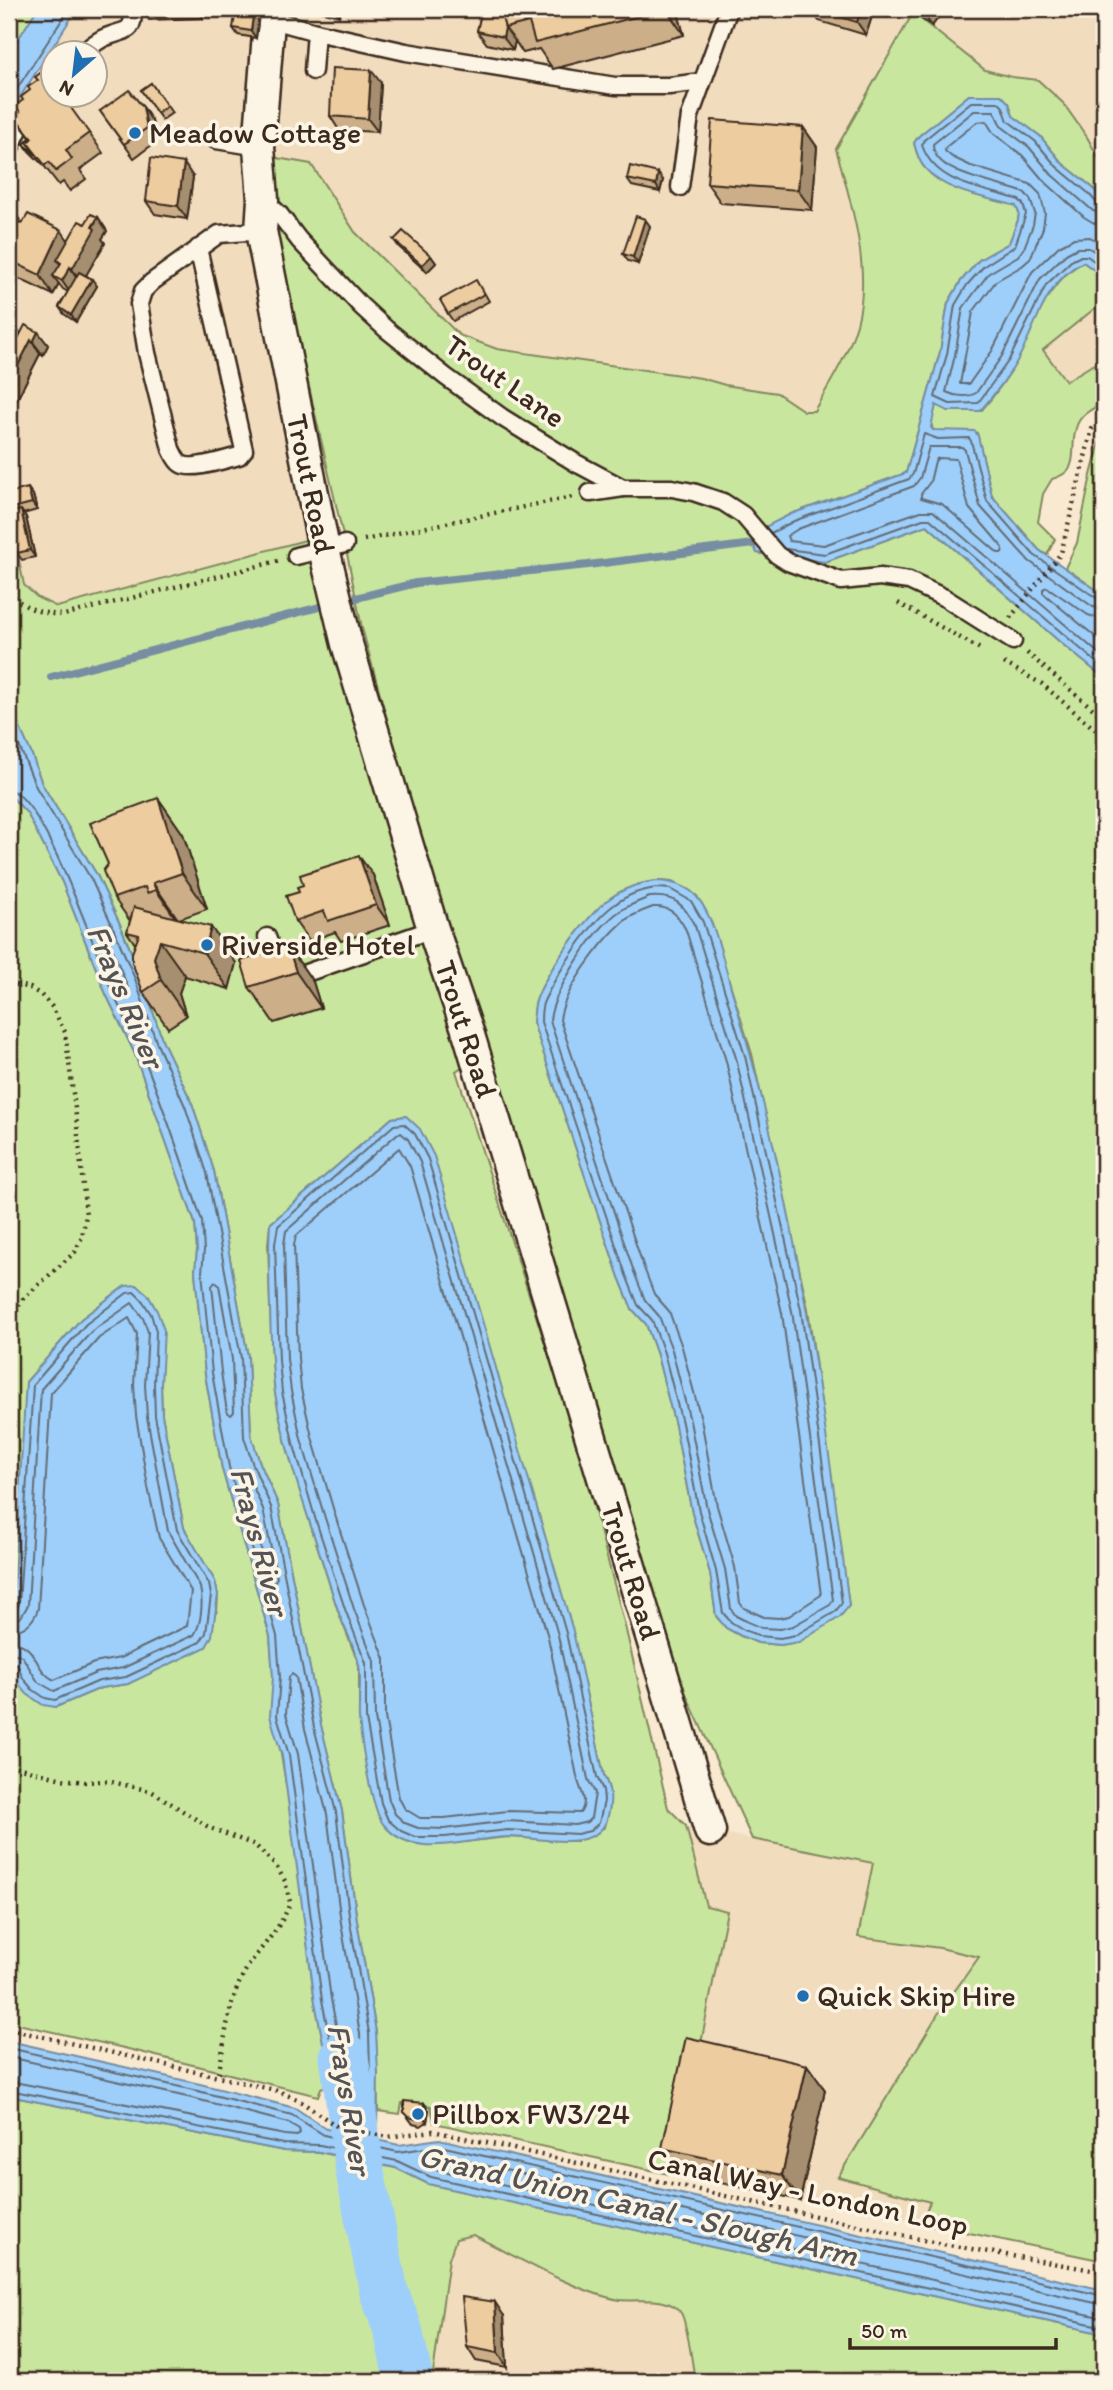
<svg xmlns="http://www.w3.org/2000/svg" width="1113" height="2390" viewBox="0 0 1113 2390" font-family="Itim,sans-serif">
<rect width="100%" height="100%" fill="#f8e9d0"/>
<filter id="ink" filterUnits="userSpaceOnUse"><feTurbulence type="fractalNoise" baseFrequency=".0143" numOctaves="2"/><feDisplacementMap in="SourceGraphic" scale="14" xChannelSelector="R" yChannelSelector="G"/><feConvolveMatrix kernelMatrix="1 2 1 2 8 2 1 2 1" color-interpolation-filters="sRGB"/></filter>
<g filter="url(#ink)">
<g fill="#f1dcbe" fill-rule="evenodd">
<path d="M77 9H267L254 168 313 538 62 607 50 605 38 598 24 585 9 513V114ZM52 52H94V94H52Z"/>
<polygon points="273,9 1104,9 1104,168 1087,137 1063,103 1038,80 1012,77 985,70 970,60 836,149 852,206 863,281 857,323 836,373 813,411 804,411 777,393 725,385 701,378 497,349 459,335 355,232 311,164 265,156"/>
<polygon points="1104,302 1104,358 1066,382 1043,350"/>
<polygon points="686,1826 873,1863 940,1948 980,1957 938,2014 839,2177 931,2202 921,2223 669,2174 698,2059 726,1911 706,1906"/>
<polygon points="474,2235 576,2285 619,2300 657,2301 672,2305 682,2314 695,2381 432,2381 449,2259 456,2239"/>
</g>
<g fill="#c9e69e" stroke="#82885e" stroke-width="2" fill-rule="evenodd">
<polygon points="16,9 37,9 9,55 9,24"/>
<path d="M913 13 985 70 1012 77 1038 80 1063 103 1087 137 1104 168V201L1092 187 1062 163 1040 136 1013 116 1009 103 1001 95H969L919 136 914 143C916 151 919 162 925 168 946 193 987 197 1017 206L1019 213 1018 220 1009 243 979 260 961 281 948 303 940 352 906 473 791 514 761 530C753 523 746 514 737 508 695 482 636 481 589 491L591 497C636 488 691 484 732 510 741 515 748 525 756 532L750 535 757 553 825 562 927 525 1061 643 1104 678V2261L921 2223 930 2202 838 2177 938 2014 979 1957 940 1948 858 1937 873 1863 752 1839 669 1657 457 976 362 628 345 544 274 235 265 156 311 164 355 232 459 335 497 349 701 378 725 385 777 393 804 411H814C830 383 848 355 857 324 872 270 851 201 836 149ZM659 881 672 882 697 896 710 920 752 1054 808 1309 849 1606 799 1641 781 1645 758 1643 741 1636 726 1628 716 1616 710 1573 692 1513 675 1425 657 1355 646 1324 632 1309 619 1277 533 1022C534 1016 534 1007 536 1001 545 974 586 916 609 899 623 889 641 882 659 881Z"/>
<path d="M1083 262 1104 277V301L1043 350 1066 381 1104 358V403C1093 408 1079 415 1076 428 1069 451 1082 471 1052 479L1043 494 1038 522 1055 539 1047 555 1039 550 992 496 977 433 972 431 939 432 933 430 931 423 936 405 948 411H981C994 396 1007 379 1016 361 1035 326 1046 282 1083 262Z"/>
<polygon points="1104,427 1104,595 1065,568 1077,543 1091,475"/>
<path d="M9 513 24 585 38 598 57 607 313 538 471 1061 456 1071 575 1435 625 1626 668 1808 686 1826 706 1906 727 1911 698 2059 669 2174 434 2123 431 2106 402 2103 400 2114 378 2111 376 2032 357 1921 342 1811 321 1726 278 1504 260 1463 251 1435 248 1357 214 1171 192 1103 163 1042 141 976 119 922 97 875 42 784 32 755 10 706ZM405 1116 586 1693 604 1776C613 1794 610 1808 605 1827L577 1841 508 1837 445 1844 359 1719V1665L339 1614 310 1523 286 1443 275 1393 272 1360 268 1244 270 1224 392 1118Z"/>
<path d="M9 794 27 813 62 882 106 994 134 1052 195 1223 197 1250 195 1272 205 1374 222 1469 270 1636 278 1737 291 1813 315 2002 332 2083 321 2088 318 2096 124 2048 9 2022ZM125 1286 161 1385 162 1415 184 1528 215 1581 218 1595 217 1612 128 1684 101 1688 56 1707 26 1382 81 1319Z"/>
<polygon points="9,2096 284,2151 319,2152 351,2159 373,2285 390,2337 399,2381 9,2381"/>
<path d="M364 2162 396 2168 429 2184 1104 2334V2381H695C693 2368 687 2322 681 2313 669 2295 639 2302 620 2300 577 2293 514 2255 473 2235L456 2239 449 2259 432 2381H408L400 2326 386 2282Z"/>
</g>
<g fill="#9ecffa" stroke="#768da2" stroke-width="2">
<polygon points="37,9 77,9 9,114 9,54"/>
<path d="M969 95H1001L1009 103 1013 116 1040 136 1062 163 1092 187 1104 201V277L1083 262C1044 282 1036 328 1016 363 1006 380 993 396 980 411H948L936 405 931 427 933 430 975 431 978 436 992 496 1039 550 1104 595V678L1061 643 927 525 825 562 757 553 749 535 791 514 906 473 940 352 948 303 961 281 979 260 1009 243 1018 220 1019 213 1016 206C987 197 945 193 925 168 919 162 916 151 914 143L919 136Z"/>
<polygon points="9,703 32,755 42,784 97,875 119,922 141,976 163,1042 192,1103 214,1171 248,1357 251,1435 260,1463 278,1504 321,1725 342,1811 357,1921 376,2032 378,2073 377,2130 341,2122 336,2109 315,2002 282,1756 270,1716 273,1677 270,1636 222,1469 205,1374 195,1272 197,1250 195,1223 134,1052 106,994 62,882 27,813 9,794"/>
<path d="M659 881C672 882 688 886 697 897 715 918 724 964 732 991 794 1191 823 1399 849 1606L840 1617 799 1642 781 1645 758 1643 741 1636 726 1628 716 1616 710 1573 692 1513 675 1425 657 1355 646 1324 632 1309 619 1277 533 1022C534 1016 534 1007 536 1001 545 974 586 916 609 899 623 889 641 882 659 881Z"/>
<path d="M406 1116 420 1129 434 1156 573 1631 604 1776C611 1790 612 1801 608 1816 599 1855 539 1837 510 1837 470 1837 414 1862 384 1825 371 1810 361 1740 359 1718 358 1701 362 1682 359 1665 356 1649 346 1632 340 1616 332 1594 326 1572 319 1551 302 1499 284 1446 275 1393 271 1365 271 1336 270 1308 269 1280 268 1252 270 1224L392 1118Z"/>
<polygon points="137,1285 148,1295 157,1311 164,1330 161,1385 162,1415 184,1528 215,1581 218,1595 212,1636 206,1647 128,1684 101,1688 56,1707 43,1705 27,1694 16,1681 9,1660 26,1382 81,1319 125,1286"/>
<polygon points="9,2041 200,2084 295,2108 327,2129 350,2134 399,2145 439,2139 1104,2290 1104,2334 428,2184 396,2168 319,2152 284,2151 9,2096"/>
</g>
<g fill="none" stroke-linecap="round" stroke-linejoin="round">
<g stroke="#636c76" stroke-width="2">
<polyline points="9,101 69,9"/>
<path d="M1104 205 1097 203 1087 192 1057 167 1035 141 1008 121 1003 107 998 102H971L924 140 922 145C935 185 984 188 1019 200L1023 204 1026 214 1015 246 984 266 967 285 955 305 947 354 935 397 950 404 978 403 1009 360 1046 285 1071 261 1081 256H1087L1104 268"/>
<path d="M1104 214 1093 211 1052 175 1029 147 1001 126 994 111H974L933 144C932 175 1001 183 1025 193L1030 199 1035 213 1033 225 1024 248 1018 256 989 273 963 308 955 355 946 392C954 396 968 398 976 393L1002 356 1040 279 1066 254 1077 248H1089L1104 257"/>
<polyline points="1104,224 1094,223 1084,217 1043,180 1022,155 994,134 986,121 977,122 946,147 945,151 952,157 971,166 1030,184 1040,194 1045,213 1043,228 1030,259 1022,266 996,281 973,312 960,384 969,384 992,351 1032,272 1059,246 1074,238 1090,237 1104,245"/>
<polygon points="938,458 956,459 969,508 1003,548 1002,553 998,553 942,504 921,498 921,494 930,482 935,461"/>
<polyline points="771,533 794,521 909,479 913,474 924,434 938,439 969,438 971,441 987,501 1034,555 1098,599 1104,600"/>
<polyline points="786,549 825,554 923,519 930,519 1104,669"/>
<polyline points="1104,609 1093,607 1029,561 980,506 965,450 962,447 929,447 920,478 914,486 798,529 787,536 789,541 824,545 921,511 933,511 1104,658"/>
<polyline points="1104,620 1088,615 1047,587 1043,589 1043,593 1104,644"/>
<path d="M9 721 36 787 91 879 112 925 135 979 157 1044 185 1106 207 1173 241 1358 244 1437 253 1465 271 1507 314 1727 336 1812 350 1922 369 2033 371 2114 368 2121 349 2117 343 2106 322 2000 289 1755 277 1716 280 1677 277 1636 229 1467 212 1373 202 1272 204 1250 202 1221C183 1164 164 1107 141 1051 132 1030 120 1010 111 989 97 956 42 793 9 790"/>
<path d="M659 888 670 889 691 901 703 922 745 1056 801 1310 842 1603 835 1612 796 1635 780 1638 760 1636 744 1630 731 1622 723 1613 716 1571 699 1511 682 1423 664 1353 652 1320 638 1305 626 1275 541 1022C541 1015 541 1007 544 1001 556 975 591 921 614 905 627 895 643 889 659 888Z"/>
<path d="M650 897C676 895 684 905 695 926L736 1058 792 1311 833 1600 830 1605 793 1626 780 1629 762 1628 748 1622 736 1616 731 1609 725 1569 707 1509 690 1421 672 1350 659 1316 645 1300 634 1272 550 1021C552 992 595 928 620 911 629 905 640 901 650 897Z"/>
<path d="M653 907C671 906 678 915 686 930L726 1061 782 1313 821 1595 789 1616 779 1618 764 1617 744 1608 740 1603 735 1567 717 1506 701 1419 682 1347 669 1311 654 1294 644 1268 560 1020C563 990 601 942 623 922 631 915 642 911 653 907Z"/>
<polygon points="101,929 105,930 130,993 128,997 124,996 120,988 99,933"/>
<polygon points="404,1124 415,1134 428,1159 566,1633 597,1777 603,1790 604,1801 599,1823 590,1831 577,1834 508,1830 445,1837 415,1837 401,1831 388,1820 381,1803 366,1719 366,1663 346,1612 316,1521 293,1442 282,1392 279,1360 275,1244 278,1226 394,1125"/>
<polygon points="401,1133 408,1139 420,1162 558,1635 588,1779 595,1793 591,1818 587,1822 575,1825 508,1821 444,1829 418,1828 405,1823 395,1814 389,1800 375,1718 374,1661 354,1609 325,1518 301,1439 291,1391 287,1359 284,1245 286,1231 397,1134"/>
<path d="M399 1148 410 1166 548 1637 578 1781C582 1793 588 1802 580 1813L508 1811 444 1818H420L405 1809 399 1798 385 1717V1659L364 1605 335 1515 312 1437 301 1389 298 1358 294 1245 296 1236Z"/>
<polygon points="215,1282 219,1285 232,1359 234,1412 231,1415 227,1412 221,1372 212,1286"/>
<polygon points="242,1469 246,1471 263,1509 277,1578 274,1582 270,1579 239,1474"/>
<polyline points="9,1612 16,1610 19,1604 33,1385 86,1324 127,1293 134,1292 142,1300 151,1314 156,1331 154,1385 155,1416 177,1530 209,1584 211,1595 206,1633 200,1642 126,1677 99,1681 55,1700 45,1698 32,1689 23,1678 17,1664 9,1661"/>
<path d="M9 1621 21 1617 28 1605 41 1389 92 1331 132 1303 143 1318 148 1332 145 1385 147 1417 168 1531 200 1587C203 1601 202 1623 194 1635L123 1668 96 1673 54 1691 38 1682 22 1656 9 1652"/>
<path d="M9 1631C24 1631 33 1623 38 1609L51 1393 99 1338 129 1318 137 1334 134 1385 136 1416 148 1487 159 1538 191 1591 187 1626 120 1658 94 1663 54 1680C32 1669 39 1643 9 1642"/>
<polygon points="292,1674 296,1677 305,1729 327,1814 341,1923 360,2034 362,2106 359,2110 354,2109 351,2103 331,1999 298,1754 286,1714 289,1677"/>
<polyline points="9,2048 198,2091 292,2115 324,2135 348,2141 398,2152 440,2146 1104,2296"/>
<polyline points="9,2057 196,2099 289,2123 299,2129 300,2133 297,2136 285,2135 9,2081"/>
<polyline points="9,2090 284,2144 320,2145 397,2161 431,2177 1104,2327"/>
<polyline points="1104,2305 439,2155 424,2157 422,2160 423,2163 434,2169 1104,2318"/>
</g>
<g stroke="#768da2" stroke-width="8">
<polyline points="344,601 416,583 588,565 753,544"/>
<polyline points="51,677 331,604"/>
</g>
<polyline stroke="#9ecffa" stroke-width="49" points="344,2057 360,2172 384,2292 398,2330 409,2381"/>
<g stroke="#3b2a1e" stroke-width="21">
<g id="lane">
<polyline points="269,19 316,32 313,71"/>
<polyline points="316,32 406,52 615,86 669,86 702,82"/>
<path d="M83 52C90 47 98 40 106 37 125 29 134 34 133 9"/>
<polyline points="216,140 259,147"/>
<polyline points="9,150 28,111 52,81"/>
<polyline points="680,187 690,116 729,9"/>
<polyline points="263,199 280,215 299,240 361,306 386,329 446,377 503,418 576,463 623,488 672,488 693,492 723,502 743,515 777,555 788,562 841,581 880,577 909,581 945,598 1013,641"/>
<path d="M198 248 244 450 239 456C226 459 192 471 181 464 176 461 174 455 171 449L147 353 139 304 143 291 152 282 219 234 261 231"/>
<polyline points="590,493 623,488"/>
<polyline points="296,556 345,544"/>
<polyline points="267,937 283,981 433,929"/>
</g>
</g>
<g stroke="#3b2a1e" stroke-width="35">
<polyline id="street" points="270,9 259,147 263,199 261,231 324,549 347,644 433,929 469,1035 710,1831"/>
</g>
<g stroke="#3b2a1e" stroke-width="4.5" stroke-dasharray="2 5" stroke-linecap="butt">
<polyline points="364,540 572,497"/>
<path d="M9 592C24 609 42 614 64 615L278 561"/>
<polyline points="898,603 982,650"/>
<polyline points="1010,618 1061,553 1092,429 1104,420"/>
<polyline points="1027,653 1104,718"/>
<polyline points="1004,663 1042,684 1104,737"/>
<polyline points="9,983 30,988 41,995 52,1007 65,1032 76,1116 86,1215 82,1237 75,1252 23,1299 9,1324"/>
<path d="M9 1765 62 1779 85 1782 108 1781 151 1791 210 1828 255 1845 276 1866 285 1881 290 1902C281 1931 257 1949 243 1975 227 2006 225 2042 218 2076"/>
<polyline points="9,2029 275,2090 297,2099 338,2127 388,2137 433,2131 937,2243 1104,2272"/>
</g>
<use href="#lane" stroke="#fcf5e5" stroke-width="16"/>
<use href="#street" stroke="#fcf5e5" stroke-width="30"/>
</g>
<g fill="#ccaf89" stroke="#3b2a1e" stroke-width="2">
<polygon points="142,9 203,9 203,18 149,20"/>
<polygon points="312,9 341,9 339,16"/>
<polygon points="482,9 677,9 684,35 553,69 539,49 523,53 515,41 513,50 487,44 477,31"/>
<polygon points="810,9 890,9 887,17 877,14 874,10 866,35 819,21"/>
<polygon points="910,9 943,9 944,10 932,26 913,13"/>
<polygon points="259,14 256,38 238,35 233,28"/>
<polygon points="151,83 172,113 162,120 141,90"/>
<polygon points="381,83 378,132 339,130 330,116"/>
<polygon points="143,107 152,121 156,142 134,158 100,111"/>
<polygon points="20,112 89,133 103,153 80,170 86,179 70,191 63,182 59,185 41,162 40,162 29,151 24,144 31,139 14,116"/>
<polygon points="803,127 817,147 812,210 721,203 707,183"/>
<polygon points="193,177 187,219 155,214 146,201"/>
<polygon points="627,179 663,180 660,192 632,186"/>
<polygon points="9,205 21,224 68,240 85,224 98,217 107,231 102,239 105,243 86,275 97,286 76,322 64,314 59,307 68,292 63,289 59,284 53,295 9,274"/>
<polygon points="650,226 638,264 628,261 623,254"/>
<polygon points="394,240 431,256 436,263 427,272 399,247"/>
<polygon points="481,287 489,301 453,321 448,314"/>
<polygon points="38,332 48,345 43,355 40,354 10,413 9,412 9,356"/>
<polygon points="33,495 37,510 23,514 26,517 35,557 22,560 17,553 11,512 9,509"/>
<polygon points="158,798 183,834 207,909 179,919 236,963 229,989 185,976 179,993 186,1016 168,1028 143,992 135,944 127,932 130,921 114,898"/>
<polygon points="373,875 390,925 341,941 335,932 309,941 295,921"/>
<polygon points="288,946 313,982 321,1008 274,1023 249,987"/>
<polygon points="807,2065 825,2090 800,2200 680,2174 662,2148"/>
<polygon points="424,2103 429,2110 427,2122 421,2126 413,2124 404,2112"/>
<polygon points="504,2316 507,2367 476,2361 467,2347"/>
</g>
<g fill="#a68f6f" stroke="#3b2a1e" stroke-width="2">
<polygon points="197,9 203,9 203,18"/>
<polygon points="254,9 256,9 259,14 256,38 251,31"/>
<polygon points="334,9 341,9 339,16"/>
<polygon points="666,9 677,9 684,35"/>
<polygon points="861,9 874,10 866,35 857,22"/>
<polygon points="883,9 890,9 887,17 882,10"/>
<polygon points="935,9 944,10 932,26 927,19"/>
<polygon points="505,28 515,41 513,50 503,37"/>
<polygon points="371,70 381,83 378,132 368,119"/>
<polygon points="143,107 152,121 156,142 147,128"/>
<polygon points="803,127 817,147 812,210 798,190"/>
<polygon points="184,163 193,177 187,219 178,206"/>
<polygon points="658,173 663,180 660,192 656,185"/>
<polygon points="9,205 22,223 16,234 9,224"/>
<polygon points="98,217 107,231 102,239 105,243 82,282 72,269"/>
<polygon points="645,219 650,226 638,264 633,257"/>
<polygon points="61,230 75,250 61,263 57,260 65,271 53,276 59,284 53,295 40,275"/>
<polygon points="431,256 436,263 427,272 422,265"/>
<polygon points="70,267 79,281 71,294 62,281"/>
<polygon points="92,279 97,286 76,322 71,315"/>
<polygon points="10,320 20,333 9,355 9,323"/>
<polygon points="38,332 48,345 43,355 33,342"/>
<polygon points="31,340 40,354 10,413 9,411 9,383"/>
<polygon points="28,488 33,495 37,510 32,503"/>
<polygon points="21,510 26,517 35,557 30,550"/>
<polygon points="158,798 183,834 207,909 182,873"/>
<polygon points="359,856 373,875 390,925 376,905"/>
<polygon points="153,883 178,919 181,926 156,890"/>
<polygon points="211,927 236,963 229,989 204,953"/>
<polygon points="160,941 185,976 179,993 186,1016 161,980 154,958"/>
<polygon points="288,946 313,982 321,1008 296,972"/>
<polygon points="807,2065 825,2090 800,2200 782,2175"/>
<polygon points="424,2103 429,2110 427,2122 422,2115"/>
<polygon points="495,2302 504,2316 507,2367 498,2353"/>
</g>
<g fill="#edcc9f" stroke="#3b2a1e" stroke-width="2">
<polygon points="236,9 254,9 251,31 233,28"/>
<polygon points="482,9 500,9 505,28 503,37 477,31"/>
<polygon points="500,9 666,9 535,43 529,22 505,28"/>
<polygon points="814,9 861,9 857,22"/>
<polygon points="912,9 935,9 927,19"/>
<polygon points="332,68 371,70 368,119 330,116"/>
<polygon points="43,71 52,84 52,94 61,94 89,133 66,150 72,159 56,171 49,162 45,165 27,142 32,138 14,116 20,112 15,106 23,100 21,97 30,90 28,87 38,80 35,77"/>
<polygon points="151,83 167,106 157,113 141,90"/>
<polygon points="129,90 143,107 147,128 124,144 100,111"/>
<polygon points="712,120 803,127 798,190 707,183"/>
<polygon points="29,139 30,140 27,142 36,155 24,144"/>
<polygon points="151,158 184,163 178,206 146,201"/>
<polygon points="630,166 658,173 656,185 627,179"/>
<polygon points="28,214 61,230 40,275 9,260 9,218 22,224"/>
<polygon points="91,214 98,217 92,227 95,229 72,269 70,267 62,281 53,276 61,263 57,260 79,221 85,224"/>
<polygon points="636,216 645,219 633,257 623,254"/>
<polygon points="403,231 431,256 422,265 394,240"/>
<polygon points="79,272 92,279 71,315 59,307"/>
<polygon points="476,280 484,294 448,314 440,300"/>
<polygon points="25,325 38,332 33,342 31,340 9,383 9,356"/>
<polygon points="28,488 32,503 9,509 9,493"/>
<polygon points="21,510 30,550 17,553 9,519 9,513"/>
<polygon points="158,798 182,873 153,883 156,890 147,893 145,887 114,898 103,871 108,864 90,823"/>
<polygon points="359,856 376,905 328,921 324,911 295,921 286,896 299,892 297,887 303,885 300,875"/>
<polygon points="134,907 211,927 204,953 160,941 154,958 161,980 143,992 132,962 132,953 139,935 127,932"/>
<polygon points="288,946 296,972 249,987 241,961"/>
<polygon points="686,2037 807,2065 782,2175 662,2148"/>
<polygon points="404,2101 424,2103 422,2115 416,2119 409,2117 404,2112"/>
<polygon points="462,2297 495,2302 498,2353 467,2347"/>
</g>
</g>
<g fill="#1f6fb2" stroke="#fcf5e5" stroke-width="2.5">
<circle cx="135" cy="133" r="7"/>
<circle cx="207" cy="945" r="7"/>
<circle cx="803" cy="1996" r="7"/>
<circle cx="418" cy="2114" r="7"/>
</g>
<g text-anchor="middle" stroke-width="7" stroke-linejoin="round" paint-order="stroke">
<g font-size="30" fill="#3b2a1e" stroke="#fcf5e5" text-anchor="start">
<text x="149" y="143">Meadow Cottage</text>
<text x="221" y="955">Riverside Hotel</text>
<text x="817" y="2006">Quick Skip Hire</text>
<text x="432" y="2124">Pillbox FW3/24</text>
</g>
<g font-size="30" fill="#3b2a1e" stroke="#fcf5e5">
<text transform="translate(505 381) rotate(35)" y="10">Trout Lane</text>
<text transform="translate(311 484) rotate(78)" y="10">Trout Road</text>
<text transform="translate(466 1029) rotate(72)" y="10">Trout Road</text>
<text transform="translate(631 1571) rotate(73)" y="10">Trout Road</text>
<text transform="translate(808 2192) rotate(12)" y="10">Canal Way - London Loop</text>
</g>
<g font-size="32" font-style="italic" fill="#545355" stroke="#fcf5e5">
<text transform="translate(126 996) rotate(67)" y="11">Frays River</text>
<text transform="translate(260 1541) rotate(75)" y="11">Frays River</text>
<text transform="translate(350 2099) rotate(81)" y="11">Frays River</text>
<text transform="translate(638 2205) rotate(13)" y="11">Grand Union Canal - Slough Arm</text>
</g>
</g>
<rect width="1113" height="2390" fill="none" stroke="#fcf5e5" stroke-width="35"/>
<rect x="18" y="18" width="1078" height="2355" fill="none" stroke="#3b2a1e" stroke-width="2.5" filter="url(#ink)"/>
<g transform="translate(74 74) rotate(208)"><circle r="33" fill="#fcf5e5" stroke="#afa495" stroke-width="2"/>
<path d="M0-5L12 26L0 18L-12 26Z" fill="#1f6fb2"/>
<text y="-10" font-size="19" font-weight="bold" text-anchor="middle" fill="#3b2a1e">N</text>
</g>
<path d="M850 2338v10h206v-10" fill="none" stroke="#3b2a1e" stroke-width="3.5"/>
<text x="861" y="2338" font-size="21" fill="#3b2a1e" stroke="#fcf5e5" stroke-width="5" paint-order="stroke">50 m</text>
</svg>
